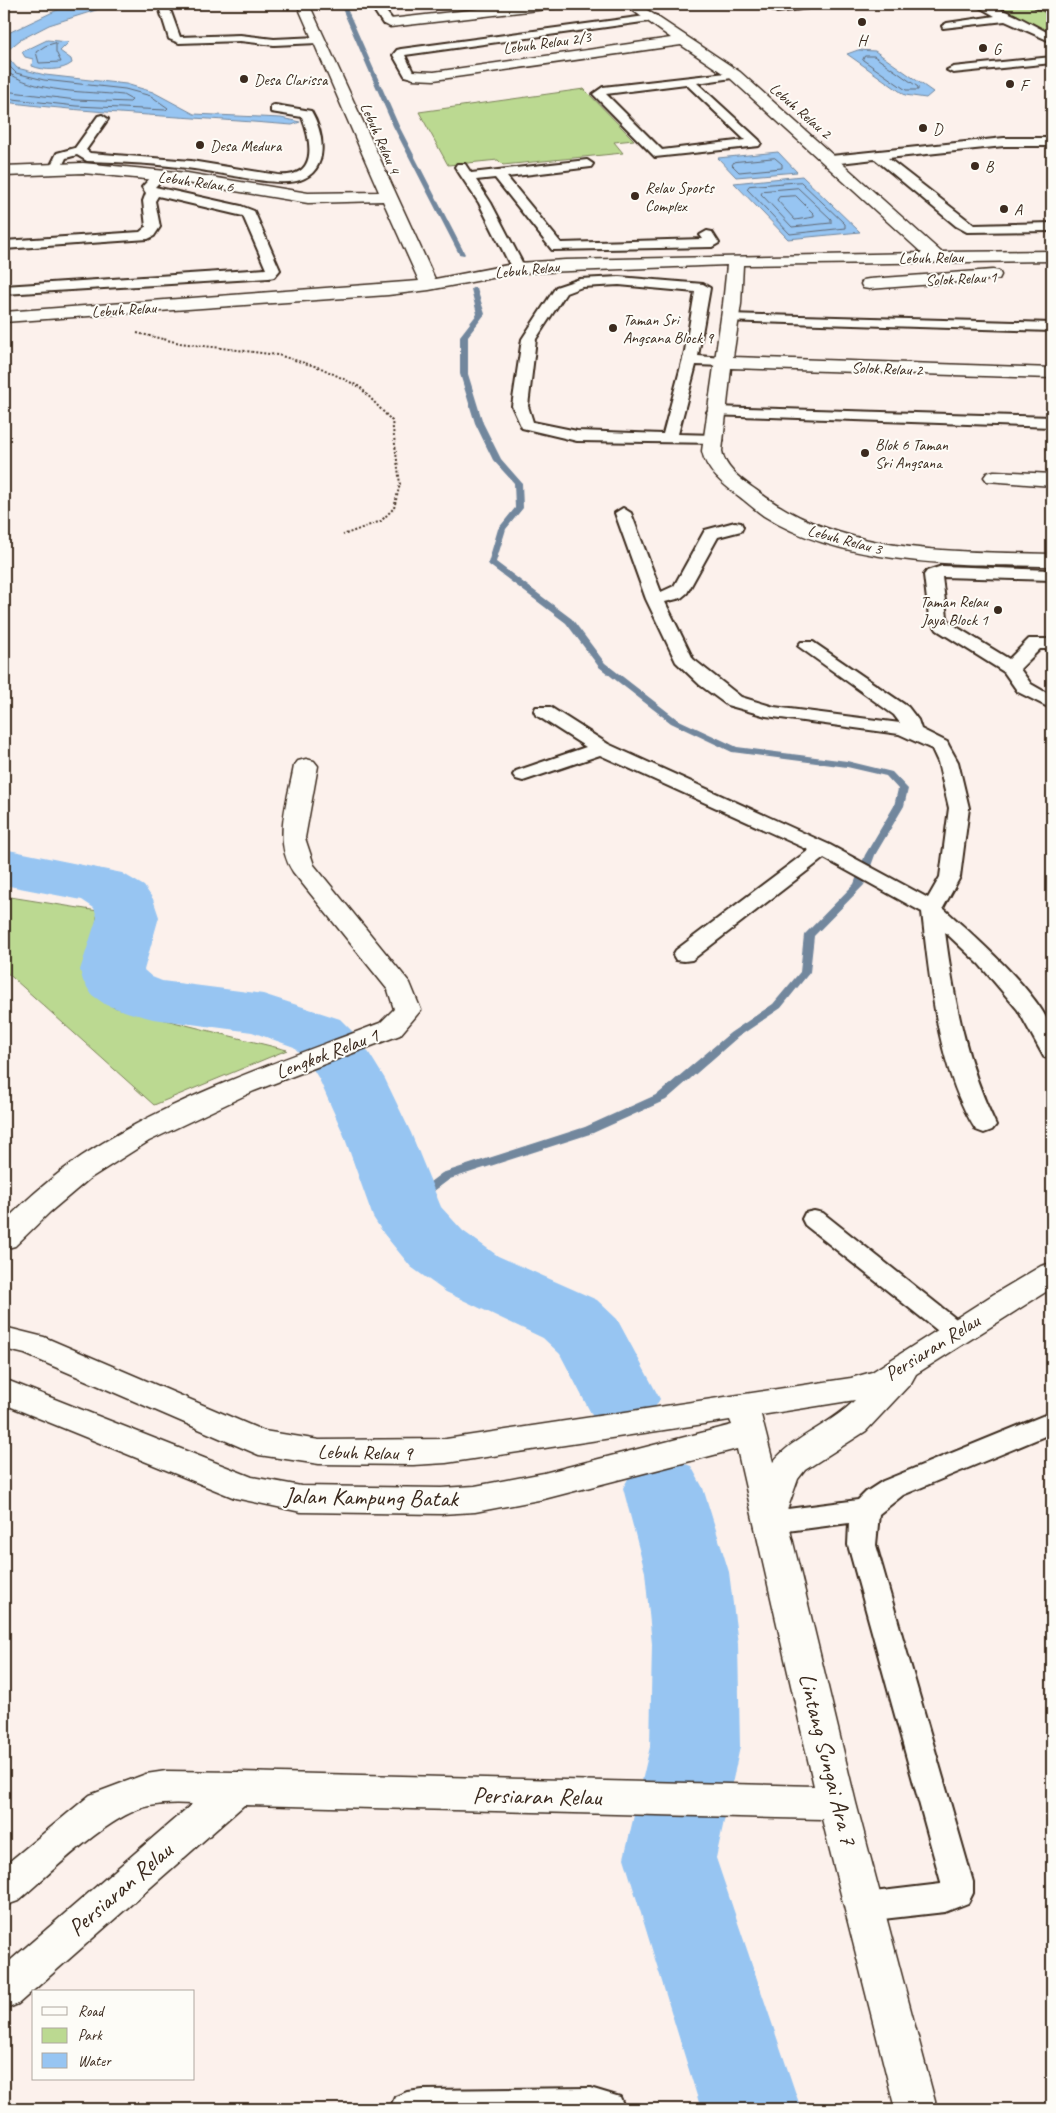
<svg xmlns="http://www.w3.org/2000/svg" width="1056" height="2113" viewBox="0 0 1056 2113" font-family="Caveat,sans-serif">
<rect width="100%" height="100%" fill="#fcf1ec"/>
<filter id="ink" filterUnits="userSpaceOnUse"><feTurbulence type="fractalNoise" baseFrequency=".02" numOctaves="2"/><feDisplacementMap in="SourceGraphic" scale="10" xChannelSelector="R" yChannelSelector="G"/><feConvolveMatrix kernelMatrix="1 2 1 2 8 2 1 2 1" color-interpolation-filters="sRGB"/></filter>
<g filter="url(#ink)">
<g fill="#bbd991" stroke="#7b8258">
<polygon points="986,4 1026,4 1052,16 1052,33"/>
<polygon points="584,89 634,140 614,142 623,153 503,165 498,160 448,165 419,112"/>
<polygon points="4,896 98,911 88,976 93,994 113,1007 287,1050 154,1105 4,970"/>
</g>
<g fill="#97c5f2" stroke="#72879d">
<path d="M70 4H115L49 25 20 40 4 53 17 68 45 75 126 84 153 92 194 114 281 118 300 122 292 125C196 117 99 114 4 102V35Z"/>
<path d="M47 40 69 42 60 51 71 59 72 63C62 71 44 71 32 66L33 59 25 57 22 52Z"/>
<polygon points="858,50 875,51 933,92 926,98 905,95 847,54"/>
<polygon points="778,152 797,172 736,177 718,158"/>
<polygon points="802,176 860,232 788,239 734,183"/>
</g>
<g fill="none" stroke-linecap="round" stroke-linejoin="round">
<g stroke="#606873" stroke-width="1">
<polygon points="56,43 56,52 61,62 39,63 36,52 45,46"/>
<polygon points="865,56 874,56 918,87 918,90 906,90 863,60"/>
<polyline points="4,61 16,73 44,80 125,89 151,96 168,108 166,110 76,106 4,98"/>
<path d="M4 70C36 94 85 91 123 95L132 100 130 102 76 100 4 91"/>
<polygon points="775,158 782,164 782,168 739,172 732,165 734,162"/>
<polygon points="801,182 845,224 845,228 790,234 747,189 749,186"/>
<polygon points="798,188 831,219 831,223 792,227 761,194 763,191"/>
<polygon points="796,196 814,214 814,217 795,220 777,200 779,197"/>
</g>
<g fill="#72879d" fill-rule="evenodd">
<polygon points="340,4 345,4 399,126 465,254 464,255 459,254 393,126"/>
<polygon points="474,287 477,289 485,314 468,336 468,374 483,423 501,459 522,483 523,508 506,529 496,562 572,619 605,663 677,719 737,747 847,761 892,772 908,789 904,806 875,855 864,885 814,936 810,972 781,1008 738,1037 666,1100 593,1133 450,1179 430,1194 413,1220 405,1220 403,1217 422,1188 442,1173 585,1127 658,1094 730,1033 773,1004 800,972 804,935 854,884 865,855 894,806 898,789 886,776 847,767 732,752 671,723 599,667 566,623 489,565 488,563 498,529 515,508 514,483 493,460 475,423 460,374 460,336 477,314 471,289"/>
</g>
<g fill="#97c5f2" fill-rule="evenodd">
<polygon points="4,849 122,873 144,886 153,899 159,917 144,970 152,977 162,981 263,994 340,1019 361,1040 385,1079 411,1133 441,1207 463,1231 498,1256 597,1300 617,1319 660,1399 648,1419 621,1428 594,1419 560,1354 543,1338 446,1292 411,1267 384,1234 373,1217 343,1133 319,1079 311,1066 294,1047 252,1032 153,1019 130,1013 106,1005 92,995 83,981 80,970 97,917 94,908 82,900 4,885"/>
<polygon points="663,1457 691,1466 703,1488 729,1572 738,1644 740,1747 716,1858 801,2109 701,2109 624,1858 650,1747 652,1644 645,1572 623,1488 635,1466"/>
</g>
<g stroke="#3b2a1e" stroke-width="4">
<g id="lane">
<polygon points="158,4 168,4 180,37 240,35 274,39 318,37 324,40 318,43 274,45 240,41 179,43 169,39"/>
<polygon points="370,4 380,4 395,23 394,25 383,24"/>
<polygon points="793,4 822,4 817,7 777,12 772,9 777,6"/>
<path d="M974 4C1001 4 1028 23 1052 35V42L1005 21 943 28 942 26 947 23 995 16Z"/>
<polygon points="653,15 657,16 657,20 405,55 413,72 419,75 413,78 405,76 393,55 397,50 401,49"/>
<polygon points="1052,57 1052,63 953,73 947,70 953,67"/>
<path d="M735 72 739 73V77L697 83 759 140 761 143 759 146 655 157 593 94 603 87ZM686 84 745 140 662 150 606 94Z"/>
<path d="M275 105 311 111C324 133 330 170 300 180 279 188 220 172 194 169 159 164 123 162 87 161L77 155 66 158 60 170H52L50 167 57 153 75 148 98 116 102 115 108 119 86 150 90 153 191 161 278 175C318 178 312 143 302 117L271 112V106Z"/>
<polygon points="1004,138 1052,138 1052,146 1004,146 888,158 974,225 1052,223 1052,231 967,232 956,226 875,159 831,164 825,160 831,156"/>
<polygon points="587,160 593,164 591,167 507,177 561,243 703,239 700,235 707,231 712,232 719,243 712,247 552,250 495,178 476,180 491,203 525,268 523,271 513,271 479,203 455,167 457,164 465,164 471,173"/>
<polygon points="160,171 166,175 155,187 241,206 254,211 280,270 274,277 269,278 4,294 4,286 266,269 243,216 158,196 155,201 160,227 154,236 148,239 4,249 4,241 140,232 146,227 143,201 146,193 142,187 156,172"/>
<path d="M619 277 703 284 710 288 698 356 723 358 730 362 723 366 696 365 678 434 715 435 720 437 723 440 720 443 577 441 522 428 512 406 522 339 554 290 556 287 580 279ZM619 285 695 292 685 351 663 434 577 431 533 422 528 406 536 339 566 293 582 287Z"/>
<polygon points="729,314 1052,323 1052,331 724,321 722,318 724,315"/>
<polygon points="715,407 1052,417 1052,427 710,415 707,412 710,409"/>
<path d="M623 508 631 513 661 592 674 586 705 530 735 522 741 523 743 527 741 531 718 537 687 593 681 598 665 602 693 659 741 697 774 707 900 723 894 715 798 646 801 642H813L908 707 918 720 921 729 947 742 949 746 958 762 969 808 960 877 943 908C971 933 1044 997 1052 1032 1054 1040 1053 1051 1052 1059L1044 1057 1018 1010 979 964 945 932C954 1000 966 1063 996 1125L992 1130 984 1133 976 1130C938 1071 930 981 922 912L824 858 692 960 684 961 676 960 673 955 676 950 809 850 600 755 523 781 516 779 513 775 516 771 586 747 536 715 534 711 536 707H550L608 744 830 845 928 898 940 877 949 808 938 762 932 749 899 734 766 716 727 705 700 685 676 662 646 599 615 513Z"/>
<polygon points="942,566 1052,570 1052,580 942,577 947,617 950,623 1009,659 1029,639 1052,639 1052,649 1040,649 1020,669 1031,684 1052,696 1052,709 1018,692 1004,672 937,630 929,617 924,575 927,571"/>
<polygon points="814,1211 823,1213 965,1326 969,1332 965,1338 956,1341 947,1338 805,1225 802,1219 805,1213"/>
<polygon points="1052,1412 1052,1433 903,1495 879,1514 876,1545 973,1882 973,1893 968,1903 945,1912 865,1921 854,1917 849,1907 854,1897 865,1893 941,1884 941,1882 848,1545 849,1523 772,1533 762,1530 758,1522 762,1514 772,1511 858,1500 866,1492 883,1481"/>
<polygon points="590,2088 620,2097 625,2109 390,2109 395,2097 407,2092 423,2090"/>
</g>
</g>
<g stroke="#3b2a1e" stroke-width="3">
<g id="street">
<path d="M297 4H309L435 279 518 263 565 260 922 253 730 78 681 45 434 80 413 79 406 75 413 71 434 72 671 38 624 4H638L740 72 941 252 1052 251V261L743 265 741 304 733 357 1052 368V378L731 368 722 451C725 469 742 480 756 490 840 555 950 551 1052 554V566C961 565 843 566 764 516 755 510 748 503 740 497 724 485 706 471 702 451L723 304 727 265 518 273 429 290 388 295 4 322V312L419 281 383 201 308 203 187 183 83 173 4 176V166L83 163 187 173 308 193 379 192Z"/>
<polygon points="523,4 561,4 555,8 390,27 383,23 390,19"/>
<polygon points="993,270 999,271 1001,275 999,279 869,289 863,288 861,284 863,280 869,279"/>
<polygon points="994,471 1052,474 1052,486 987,481 984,477 987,473"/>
<path d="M306 759 314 761 318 766 305 838 314 865 410 983 421 1010 400 1035 254 1091 149 1141 89 1179 50 1212 15 1246 4 1249V1222C28 1198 54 1175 82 1156 173 1096 279 1062 380 1023L394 1009 388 990 293 872C272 841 288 800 294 766L298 761Z"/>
<path d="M1052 1263V1288L916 1374 911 1383 866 1431 805 1470 798 1479 786 1513 856 1803 937 2109H895L822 1819 244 1805 18 2004 4 2010V1966L192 1804C178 1803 164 1803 150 1806 109 1814 51 1873 18 1901L4 1906V1866L90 1795 146 1774 166 1771 237 1772 814 1786 737 1449 544 1499 475 1512 441 1514 301 1512 235 1498 4 1404V1379L252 1477 301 1486 441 1488 475 1486 544 1473 732 1425 730 1420 446 1463 413 1465 319 1464 259 1455 25 1354 4 1349V1327L44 1337 264 1431 319 1440 446 1439 851 1378 872 1372 994 1294 1041 1266ZM855 1400C831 1425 794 1436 773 1462L761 1415Z"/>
</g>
</g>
<g stroke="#3b2a1e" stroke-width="3">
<polygon id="primary" points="1034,4 1052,4 1052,13 1035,7"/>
</g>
<polyline stroke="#3b2a1e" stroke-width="2" stroke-dasharray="2 2" stroke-linecap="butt" points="137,333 180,343 278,355 321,368 360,387 392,421 400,484 394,508 381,521 343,535"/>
<use href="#lane" fill="#fdfcf7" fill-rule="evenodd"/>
<use href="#street" fill="#fdfcf7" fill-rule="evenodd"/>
<use href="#primary" fill="#fdfcf7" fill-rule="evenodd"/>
</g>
</g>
<g fill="#3b2a1e" stroke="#fdfcf7" stroke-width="2">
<circle cx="862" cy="22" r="5"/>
<circle cx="983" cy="48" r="5"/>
<circle cx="244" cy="79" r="5"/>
<circle cx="1010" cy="84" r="5"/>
<circle cx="923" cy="128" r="5"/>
<circle cx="200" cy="145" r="5"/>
<circle cx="975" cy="166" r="5"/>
<circle cx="635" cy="196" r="5"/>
<circle cx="1004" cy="209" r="5"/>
<circle cx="613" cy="328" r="5"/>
<circle cx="865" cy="453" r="5"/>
<circle cx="998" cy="610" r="5"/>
</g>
<g text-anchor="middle" stroke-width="4" stroke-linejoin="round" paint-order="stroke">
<g font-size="16" fill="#3b2a1e" stroke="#fdfcf7" text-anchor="start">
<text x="862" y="46" text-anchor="middle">H</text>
<text x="993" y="54">G</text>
<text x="254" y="85">Desa Clarissa</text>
<text x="1020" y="90">F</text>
<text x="933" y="134">D</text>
<text x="210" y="151">Desa Medura</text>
<text x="985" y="172">B</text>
<text x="645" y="193">Relau Sports<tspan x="645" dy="18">Complex</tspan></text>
<text x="1014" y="215">A</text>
<text x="623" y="325">Taman Sri<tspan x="623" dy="18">Angsana Block 9</tspan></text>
<text x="875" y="450">Blok 6 Taman<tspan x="875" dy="18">Sri Angsana</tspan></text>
<text x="988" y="607" text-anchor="end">Taman Relau<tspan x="988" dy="18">Jaya Block 1</tspan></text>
</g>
<g font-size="16" fill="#3b2a1e" stroke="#fdfcf7">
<text transform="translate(547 42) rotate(-8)" y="6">Lebuh Relau 2/3</text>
<text transform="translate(801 110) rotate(41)" y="6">Lebuh Relau 2</text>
<text transform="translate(381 138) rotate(66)" y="6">Lebuh Relau 4</text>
<text transform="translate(196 181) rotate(8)" y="6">Lebuh Relau 6</text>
<text transform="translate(931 257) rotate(-1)" y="6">Lebuh Relau</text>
<text transform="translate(527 269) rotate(-6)" y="6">Lebuh Relau</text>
<text transform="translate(961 278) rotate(-3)" y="6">Solok Relau 1</text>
<text transform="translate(124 309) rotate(-4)" y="6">Lebuh Relau</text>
<text transform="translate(887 368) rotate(2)" y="6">Solok Relau 2</text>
<text transform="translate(845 539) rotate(15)" y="6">Lebuh Relau 3</text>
</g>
<g font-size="20" fill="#3b2a1e" stroke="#fdfcf7">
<text transform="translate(327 1053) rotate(-21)" y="7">Lengkok Relau 1</text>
<text transform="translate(932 1347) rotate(-32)" y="7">Persiaran Relau</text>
<text transform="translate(365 1452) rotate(1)" y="7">Lebuh Relau 9</text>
</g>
<g font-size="24" fill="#3b2a1e" stroke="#fdfcf7">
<text transform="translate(371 1497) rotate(1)" y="8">Jalan Kampung Batak</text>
<text transform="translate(828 1759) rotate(76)" y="8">Lintang Sungai Ara 7</text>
<text transform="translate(537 1796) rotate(1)" y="8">Persiaran Relau</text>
<text transform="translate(120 1889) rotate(-41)" y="8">Persiaran Relau</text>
</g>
</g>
<rect width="1056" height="2113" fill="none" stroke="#fdfcf7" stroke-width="20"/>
<rect x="10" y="10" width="1036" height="2093" fill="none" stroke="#3b2a1e" stroke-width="2" filter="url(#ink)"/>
<rect x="32" y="1990" width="162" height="90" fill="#fdfcf7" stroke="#afa8a0"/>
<rect x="42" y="2007" width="25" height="8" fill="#fdfcf7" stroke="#afa8a0"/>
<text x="78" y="2016" font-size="15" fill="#3b2a1e">Road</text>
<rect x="42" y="2028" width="25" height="15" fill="#bbd991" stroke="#afa8a0"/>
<text x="78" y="2040" font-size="15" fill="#3b2a1e">Park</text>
<rect x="42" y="2053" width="25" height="15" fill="#97c5f2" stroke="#afa8a0"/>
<text x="78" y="2066" font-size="15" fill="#3b2a1e">Water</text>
</svg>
